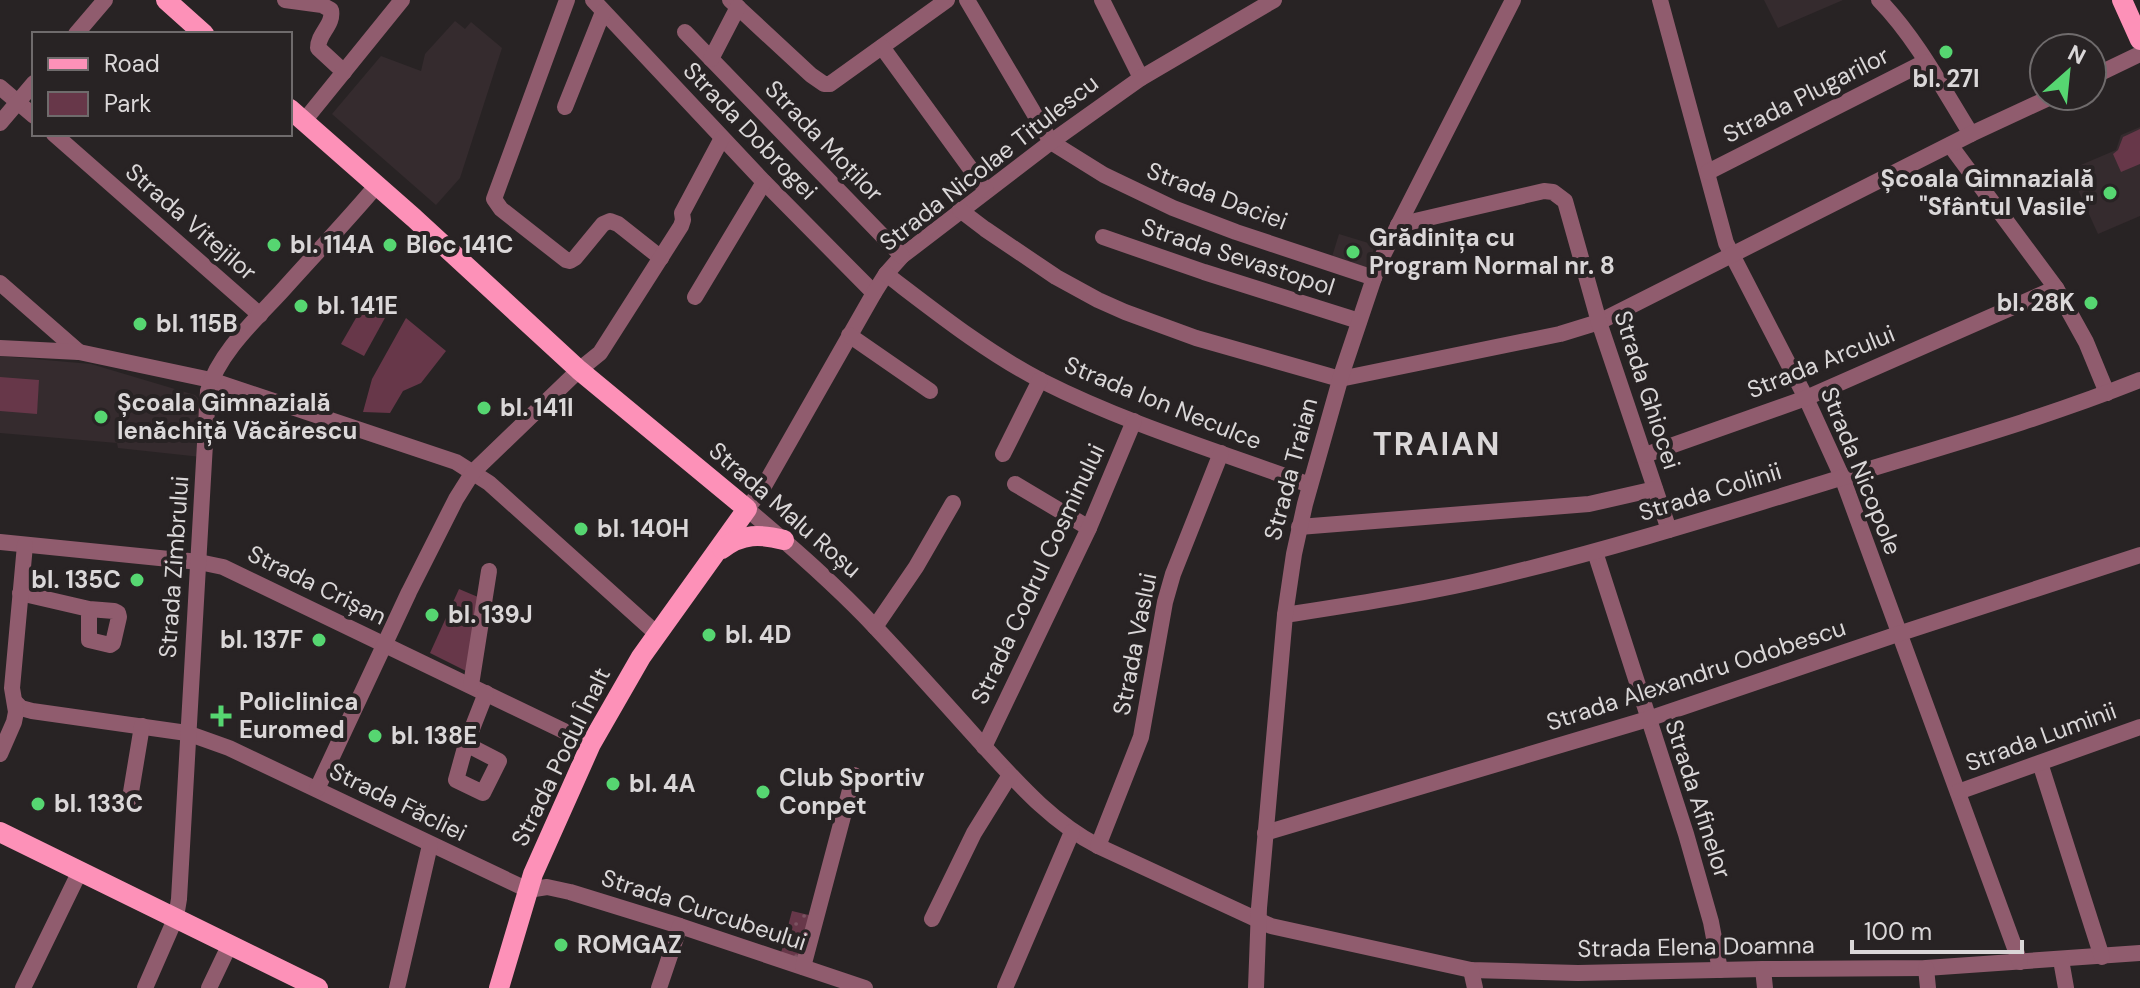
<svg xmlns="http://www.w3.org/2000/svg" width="2140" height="988" viewBox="0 0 2140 988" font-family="'DM Sans',sans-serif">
<defs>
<pattern id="garden-dots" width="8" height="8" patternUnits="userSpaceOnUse" patternTransform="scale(2)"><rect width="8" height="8" fill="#673749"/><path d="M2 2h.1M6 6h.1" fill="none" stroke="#7c5362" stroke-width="1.8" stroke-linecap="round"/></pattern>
</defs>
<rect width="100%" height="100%" fill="#282324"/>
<g fill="#352b2e">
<polygon points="1764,0 1843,0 1778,28"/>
<polygon points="455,21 465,29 471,22 502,48 460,178 436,205 332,114 381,56 421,71 425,54"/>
<polygon points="2140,127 2140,216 2098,234 2069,170 2116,150 2121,135"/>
<polygon points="1339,234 1375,245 1367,271 1331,260"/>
<polygon points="0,356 91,364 195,395 202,402 201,457 118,448 117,443 0,433"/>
</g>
<g fill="#673749">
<polygon points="2140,129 2140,164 2121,172 2113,154 2118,150 2123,137"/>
<polygon points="364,304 386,316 364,356 341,344"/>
<polygon points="406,318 446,351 421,383 403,391 390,413 363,412 372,379"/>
<polygon points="0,377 39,380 37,414 0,411"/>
<polygon points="459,589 478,597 466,671 430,653"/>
</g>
<polygon fill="url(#garden-dots)" points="792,911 813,916 801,959 781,953"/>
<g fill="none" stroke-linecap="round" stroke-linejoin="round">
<g stroke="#905c6e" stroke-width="16">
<path d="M285 0 322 5 331 10C334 25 318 33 318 48L344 72"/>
<polyline points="567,0 494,199 501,209 566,260 570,261 575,258 603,224 610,221 618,224 661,258"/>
<polyline points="593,0 764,182 874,293"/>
<polyline points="730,0 811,75 824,84 830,84 947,0"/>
<polyline points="967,0 1051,142 1104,175 1173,208 1236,232 1374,278"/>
<polyline points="1102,0 1141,78"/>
<path d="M1274 0 1141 78 1051 142 902 256 886 274 874 293 764 486 747 509C792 547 837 586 877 629 912 666 946 704 980 742 1016 781 1050 821 1098 846L1271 926 1471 970 1578 973 1763 969 1926 968 2140 953"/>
<polyline points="1660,0 1726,243 1806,398 1842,477 2020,962"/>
<path d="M1879 0C1916 38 1943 89 1971 134"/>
<polyline points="685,32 902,256"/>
<polyline points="76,34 105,0"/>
<polyline points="882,47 986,190"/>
<polyline points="711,59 738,7"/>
<polyline points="2092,77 2140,54"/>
<polyline points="0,87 34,116"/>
<polyline points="565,107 603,12"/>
<polyline points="304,121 402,0"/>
<polyline points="0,123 34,83"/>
<polyline points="54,134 260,315"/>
<polyline points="1950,145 2056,288 2086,342 2107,393"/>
<polyline points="1708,172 1925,62"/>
<polyline points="960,210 985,229 1056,277 1098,300 1125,312 1196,338 1340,379 1560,334 1599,322 1971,134 2053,96"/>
<polyline points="1398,225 1544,191 1553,192 1565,201 1599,322 1669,530"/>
<polyline points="1103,237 1204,272 1359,321"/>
<path d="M886 274C936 312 986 352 1042 381 1127 424 1220 452 1310 485"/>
<polyline points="0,283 79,352"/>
<polyline points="695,297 764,182"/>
<polyline points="849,335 930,391"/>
<polyline points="0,348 79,352 211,380 456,462 489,483 657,634"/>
<polyline points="1003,454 1040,380"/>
<polyline points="1645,455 1806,398 2056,288"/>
<polyline points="1015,484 1089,528"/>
<polyline points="1299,527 1589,504 1655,489"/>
<polyline points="0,542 199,562 223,567 591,744"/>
<polyline points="1595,552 1686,834 1711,922 1720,970"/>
<polyline points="20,593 89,609 89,640 110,645 113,643 119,617 118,613 114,611 89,609"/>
<path d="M1285 615C1356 604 1429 593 1499 576 1616 548 1732 511 1847 476 1945 446 2045 418 2140 380"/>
<polyline points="875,627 916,567 953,503"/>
<polyline points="471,685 489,571"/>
<polyline points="16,703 21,708 32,711 187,733 229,748 528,890 547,887 570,892 680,926 865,988"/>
<polyline points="466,744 499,761 483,793 456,780 466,744 486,693"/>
<polyline points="984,747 1089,528 1134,421"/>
<polyline points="0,754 14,722 16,712 12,688 25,545"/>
<polyline points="2040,763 2102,957"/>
<polyline points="317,789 409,592 456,499 473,472 579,370 600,353 681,226 683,220 682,213 722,138"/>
<polyline points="1958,792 2140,727"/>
<polyline points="129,804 142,726"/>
<polyline points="1265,833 1648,719 1898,634 2140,555"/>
<polyline points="1098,846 1141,737 1165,602 1173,574 1221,453"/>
<polyline points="932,919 974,833 1010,775"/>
<polyline points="2061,960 2066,988"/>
<polyline points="803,967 854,775"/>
<polyline points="1926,968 1928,988"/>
<polyline points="1763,969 1765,988"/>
<polyline points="1471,970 1475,988"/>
<polyline points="23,988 80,871"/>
<path d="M145 988 176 917 179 899 208 391C218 354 255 320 281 292 313 256 346 222 377 185"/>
<polyline points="209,988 230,944"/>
<polyline points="397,988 430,845"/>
<polyline points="659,988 680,926"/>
<polyline points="1005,988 1072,832"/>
<polyline points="1256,988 1259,908 1285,615 1294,554 1305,504 1342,373 1379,263 1513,0"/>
</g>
<g stroke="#fd91b8" stroke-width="20">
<polyline points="166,0 204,34"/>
<polyline points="2122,0 2140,40"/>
<polyline points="290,109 414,218 579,370 747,509 641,657 591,744 533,874 499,988"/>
<path d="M722 549C742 533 761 534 784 540"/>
<polyline points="0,832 318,988"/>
</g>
</g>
<g fill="#56d671" stroke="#282324" stroke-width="3">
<circle cx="1946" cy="52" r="8"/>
<circle cx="2110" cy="193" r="8"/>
<circle cx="274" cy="245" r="8"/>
<circle cx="390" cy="245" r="8"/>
<circle cx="1353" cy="252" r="8"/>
<circle cx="2091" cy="303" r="8"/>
<circle cx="301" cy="306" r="8"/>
<circle cx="140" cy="324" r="8"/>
<circle cx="484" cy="408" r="8"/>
<circle cx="101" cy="417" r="8"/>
<circle cx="581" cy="529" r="8"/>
<circle cx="137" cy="580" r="8"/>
<circle cx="432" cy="615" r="8"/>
<circle cx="709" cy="635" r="8"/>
<circle cx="319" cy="640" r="8"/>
<path d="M217 704h8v8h8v8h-8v8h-8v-8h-8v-8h8z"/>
<circle cx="375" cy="736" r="8"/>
<circle cx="613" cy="784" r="8"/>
<circle cx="763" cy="792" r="8"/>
<circle cx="38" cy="804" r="8"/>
<circle cx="561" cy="945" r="8"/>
</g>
<g text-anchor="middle" stroke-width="8" stroke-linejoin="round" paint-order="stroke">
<g font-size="24" font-weight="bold" fill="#dad7d8" stroke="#282324" text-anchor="start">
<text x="1946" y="87" text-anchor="middle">bl. 27I</text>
<text x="2094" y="187" text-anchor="end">Școala Gimnazială<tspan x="2094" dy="28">"Sfântul Vasile"</tspan></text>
<text x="1369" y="246">Grădinița cu<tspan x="1369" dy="28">Program Normal nr. 8</tspan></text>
<text x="290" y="253">bl. 114A</text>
<text x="406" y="253">Bloc 141C</text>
<text x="2075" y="311" text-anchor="end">bl. 28K</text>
<text x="317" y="314">bl. 141E</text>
<text x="156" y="332">bl. 115B</text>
<text x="117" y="411">Școala Gimnazială<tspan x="117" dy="28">Ienăchiță Văcărescu</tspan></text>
<text x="500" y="416">bl. 141I</text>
<text x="597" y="537">bl. 140H</text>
<text x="121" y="588" text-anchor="end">bl. 135C</text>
<text x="448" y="623">bl. 139J</text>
<text x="725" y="643">bl. 4D</text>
<text x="303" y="648" text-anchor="end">bl. 137F</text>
<text x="239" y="710">Policlinica<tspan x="239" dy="28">Euromed</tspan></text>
<text x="391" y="744">bl. 138E</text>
<text x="779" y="786">Club Sportiv<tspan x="779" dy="28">Conpet</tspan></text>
<text x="629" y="792">bl. 4A</text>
<text x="54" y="812">bl. 133C</text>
<text x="577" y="953">ROMGAZ</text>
</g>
<g font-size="24" fill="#dad7d8" stroke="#282324">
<text transform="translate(1806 95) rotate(-27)" y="8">Strada Plugarilor</text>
<text transform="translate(750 131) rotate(46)" y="8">Strada Dobrogei</text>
<text transform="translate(824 141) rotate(46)" y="8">Strada Moților</text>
<text transform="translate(989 163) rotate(-38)" y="8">Strada Nicolae Titulescu</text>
<text transform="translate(1217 196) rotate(21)" y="8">Strada Daciei</text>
<text transform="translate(191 222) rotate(41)" y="8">Strada Vitejilor</text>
<text transform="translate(1238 257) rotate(18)" y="8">Strada Sevastopol</text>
<text transform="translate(1821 362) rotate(-22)" y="8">Strada Arcului</text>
<text transform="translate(1647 390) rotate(72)" y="8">Strada Ghiocei</text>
<text transform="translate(1163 403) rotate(22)" y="8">Strada Ion Neculce</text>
<text transform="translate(1291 469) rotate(-75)" y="8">Strada Traian</text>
<text transform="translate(1861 471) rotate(68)" y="8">Strada Nicopole</text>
<text transform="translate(1710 492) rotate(-17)" y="8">Strada Colinii</text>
<text transform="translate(785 510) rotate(41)" y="8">Strada Malu Roșu</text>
<text transform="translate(174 567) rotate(-86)" y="8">Strada Zimbrului</text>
<text transform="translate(1038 574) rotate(-65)" y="8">Strada Codrul Cosminului</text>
<text transform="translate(317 585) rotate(26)" y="8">Strada Crișan</text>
<text transform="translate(1135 644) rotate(-79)" y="8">Strada Vaslui</text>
<text transform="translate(1696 675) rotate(-18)" y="8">Strada Alexandru Odobescu</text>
<text transform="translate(2041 737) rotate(-20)" y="8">Strada Luminii</text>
<text transform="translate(561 757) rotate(-64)" y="8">Strada Podul Înalt</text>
<text transform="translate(1698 799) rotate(72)" y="8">Strada Afinelor</text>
<text transform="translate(398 802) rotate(26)" y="8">Strada Făcliei</text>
<text transform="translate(704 910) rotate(18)" y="8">Strada Curcubeului</text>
<text transform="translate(1696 947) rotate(-1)" y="8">Strada Elena Doamna</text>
</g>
<g font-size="32" font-weight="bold" letter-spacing="2" fill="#dad7d8" stroke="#282324">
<text x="1437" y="455">TRAIAN</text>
</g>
</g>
<rect x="32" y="32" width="260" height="104" fill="#282324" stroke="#6f6b6c" stroke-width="2"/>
<rect x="48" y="58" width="40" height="12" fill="#fd91b8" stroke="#6f6b6c" stroke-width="2"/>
<text x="104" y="72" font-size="24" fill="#dad7d8">Road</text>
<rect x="48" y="92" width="40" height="24" fill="#673749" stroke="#6f6b6c" stroke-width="2"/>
<text x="104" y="112" font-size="24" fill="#dad7d8">Park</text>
<g transform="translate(2068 72) rotate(27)"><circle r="38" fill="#282324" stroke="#6f6b6c" stroke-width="2"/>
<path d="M0-6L14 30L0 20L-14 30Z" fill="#56d671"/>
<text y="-12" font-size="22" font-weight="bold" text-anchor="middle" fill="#dad7d8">N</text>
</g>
<path d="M1852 940v12h170v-12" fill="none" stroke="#dad7d8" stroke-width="4"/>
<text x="1864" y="940" font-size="24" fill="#dad7d8" stroke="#282324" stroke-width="6" paint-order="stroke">100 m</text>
</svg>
